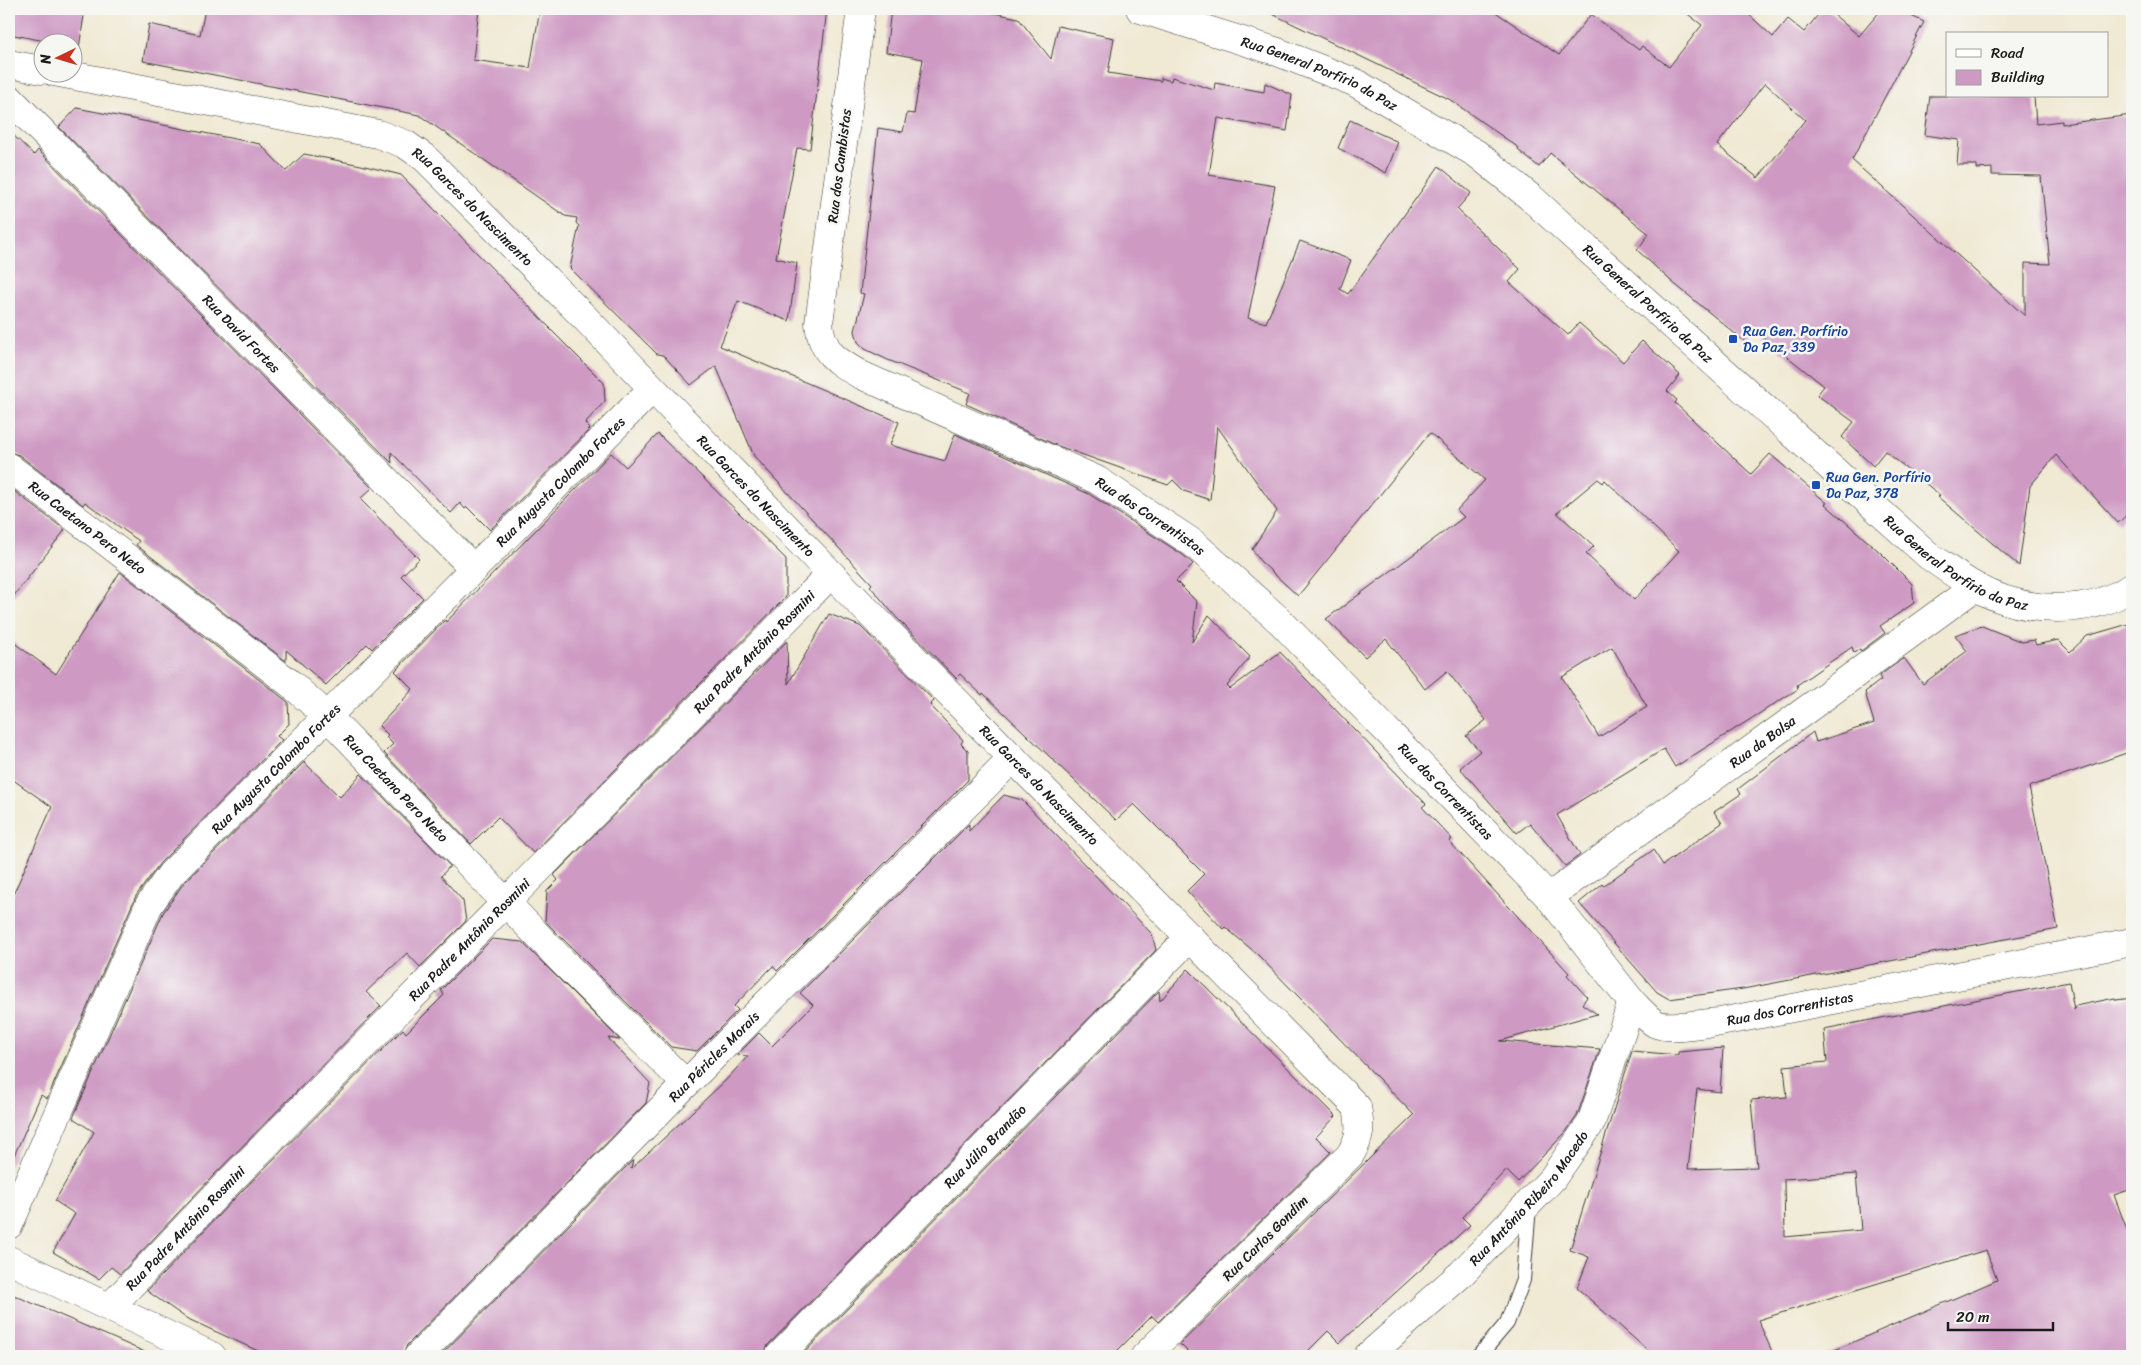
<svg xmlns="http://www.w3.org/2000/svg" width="2141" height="1365" viewBox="0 0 2141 1365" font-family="Sriracha,sans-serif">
<rect width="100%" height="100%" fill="#f6f6f2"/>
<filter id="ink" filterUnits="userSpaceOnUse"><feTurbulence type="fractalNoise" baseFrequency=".02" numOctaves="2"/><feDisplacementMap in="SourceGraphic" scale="10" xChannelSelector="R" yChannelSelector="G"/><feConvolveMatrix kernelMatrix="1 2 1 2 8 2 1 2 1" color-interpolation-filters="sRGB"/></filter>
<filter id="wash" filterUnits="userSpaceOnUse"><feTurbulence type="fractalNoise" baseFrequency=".0096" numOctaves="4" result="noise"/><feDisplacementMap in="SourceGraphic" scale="20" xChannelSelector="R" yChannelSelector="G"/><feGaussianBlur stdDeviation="1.12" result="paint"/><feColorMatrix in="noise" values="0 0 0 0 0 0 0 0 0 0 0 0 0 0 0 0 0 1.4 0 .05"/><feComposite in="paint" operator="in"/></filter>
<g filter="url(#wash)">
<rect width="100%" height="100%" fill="#f0e9d3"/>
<g id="blocks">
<g fill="#ce99c3" fill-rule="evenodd">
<polygon points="9,9 85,9 79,48 72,47 72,42 50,42 9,34"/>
<polygon points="205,9 479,9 473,60 530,68 540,9 827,9 810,149 797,148 776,258 797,263 789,321 738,301 720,346 899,422 890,445 945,461 955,434 1089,494 1183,555 1193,564 1176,581 1197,602 1192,642 1209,615 1250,657 1227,686 1230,689 1280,652 1426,804 1422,807 1452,839 1449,841 1569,973 1567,975 1587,997 1582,1004 1597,1014 1500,1041 1600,1049 1577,1116 1565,1133 1518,1182 1506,1170 1462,1217 1470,1225 1340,1343 1328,1331 1303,1356 1192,1356 1180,1344 1414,1115 1257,954 1225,927 1223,929 1187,891 1204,874 1134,804 1116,820 983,693 982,695 960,674 956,678 896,617 870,586 872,584 754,456 716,366 691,385 663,355 657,354 570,268 579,226 576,223 577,218 565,216 419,115 143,61 149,24 200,35"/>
<path d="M891 9H975L1018 18 1051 59 1058 26 1090 33 1114 38 1108 73 1161 81V78L1171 81 1172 77 1214 90 1215 83 1264 92 1265 83 1292 95 1287 131 1218 118 1209 175 1275 186 1248 318 1266 323 1300 241 1351 260 1340 289 1348 294 1439 166 1471 193 1457 209 1520 269 1509 282 1568 335 1579 323 1623 362 1642 341 1680 375 1667 391 1677 400 1675 403 1751 474 1770 454 1827 503 1825 504 1882 554 1912 584 1914 603 1880 626 1885 633 1861 651 1860 649 1854 653 1852 647 1797 685 1798 689 1675 767 1664 749 1557 815 1580 855 1565 866 1530 823 1517 833 1460 768 1480 751 1466 736 1486 720 1447 671 1425 689 1386 639 1365 657 1326 619 1464 517 1457 510 1485 480 1430 433 1298 596 1260 561 1252 549 1277 511 1217 426 1210 500 1184 491 1173 480 1168 485 1058 446 966 404 970 393 888 360 865 349 858 342 855 331 864 294 860 293 878 128 903 132 907 113 914 114 923 59 886 52ZM1598 479 1603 483 1605 480 1679 551 1634 600 1586 554 1594 546 1557 513ZM1612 647 1647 707 1599 737 1562 677Z"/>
<path d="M1262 9H1491L1559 55 1591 14 1639 50 1642 46 1669 67 1702 25 1681 9H1743L1773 37 1788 19 1804 32 1823 9H1827L1859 36 1882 9H1896L1924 22 1852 160 2025 316V263L2050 264 2041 176 1992 175V168L1977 169V165H1957L1959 140 1925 135 1930 96H2034L2036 124 2062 121V124L2132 115V510L2118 523 2056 455 2030 486 2019 566 1938 497 1940 495 1885 451 1873 466 1842 437 1854 422 1817 395 1824 386 1753 329 1744 341 1671 281 1637 250 1649 234 1550 153 1539 167 1518 150 1519 148 1449 99ZM1765 83 1805 120 1758 178 1717 145Z"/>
<polygon points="77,108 260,144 286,171 304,154 361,165 401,175 551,329 549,328 604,383 605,401 585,423 590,429 490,530 467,507 465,509 460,503 451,513 391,452 392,463 59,127"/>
<polygon points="1350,120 1398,142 1386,173 1338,148"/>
<polygon points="9,131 34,155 38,150 372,488 360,499 419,559 401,576 423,598 372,649 367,644 326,685 286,650 286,661 136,545 139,541 85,502 83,505 19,455 9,452"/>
<polygon points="658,434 786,559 786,597 533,853 498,817 471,844 384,753 393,744 386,737 388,735 379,726 413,689 395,671 445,620 446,622 611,453 626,467"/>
<polygon points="9,487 65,530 9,602"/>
<polygon points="120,572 288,702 289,724 277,736 282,740 160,863 136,896 47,1099 41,1095 9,1167 9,904 52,807 9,777 9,639 56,674"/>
<polygon points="829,614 860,626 934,701 930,705 963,740 961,744 968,751 968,780 777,971 773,966 734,1006 738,1010 697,1051 671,1047 545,921 547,891 558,880 554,875 787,641 788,684"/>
<polygon points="2132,623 2132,751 2029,787 2058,929 1743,989 1669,999 1657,992 1579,903 1602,884 1603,886 1653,850 1663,865 1722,823 1714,812 1741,794 1738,789 1813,732 1816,742 1874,723 1865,692 1881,680 1879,676 1904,658 1923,684 1967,651 1955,635 1982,626 2022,642 2034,640 2036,645 2058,640 2070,652 2087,636"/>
<polygon points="304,762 340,797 361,774 450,866 441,876 463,901 466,921 420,967 407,953 366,992 381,1006 212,1177 120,1274 111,1267 99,1279 53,1252 75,1214 55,1201 94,1132 73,1118 163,913 183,884"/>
<polygon points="1004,795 1022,800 1152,934 1156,950 768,1345 764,1356 440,1356 633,1160 631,1169 725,1081 748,1056 737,1055 759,1033 772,1046 813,1005 800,993 969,824 969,831"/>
<polygon points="492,939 522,942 620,1040 608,1038 650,1083 646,1103 407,1345 403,1356 269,1356 186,1318 147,1291 234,1199 403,1029 406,1033 444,995 441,990"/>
<polygon points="1188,969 1336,1116 1316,1137 1331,1152 1158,1322 1152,1316 1112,1356 801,1356 1159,991 1160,1001"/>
<path d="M2069 982 2074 1010 2075 1006 2115 998 2116 1000 2132 998V1189L2114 1195 2132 1243V1356H1821L1997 1280 1986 1250 1758 1320 1774 1356H1654L1577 1288 1589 1257 1570 1250 1632 1051 1678 1055V1052L1723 1048 1720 1092 1697 1089 1688 1169 1757 1167 1751 1100 1787 1097 1784 1066 1827 1062 1824 1029ZM1856 1174 1861 1230 1785 1237 1784 1179Z"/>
<polygon points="9,1293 83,1325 154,1356 9,1356"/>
</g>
</g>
</g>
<g filter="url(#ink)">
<use href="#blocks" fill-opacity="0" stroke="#3c3b37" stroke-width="1"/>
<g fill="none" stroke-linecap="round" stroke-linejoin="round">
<g stroke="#3c3b37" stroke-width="16">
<polyline id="service" points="1479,1356 1507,1323 1523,1280 1529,1206"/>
</g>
<g stroke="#3c3b37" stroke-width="29">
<g id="minor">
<path id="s1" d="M861 9 819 323C822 353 836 361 861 375L1097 480 1193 543 1280 621 1549 897 1632 1002C1639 1009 1647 1019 1656 1024 1670 1030 1704 1023 1720 1022L2132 942"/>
<polyline points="9,64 42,70"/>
<path id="s2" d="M54 72 378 134 405 144 425 158 586 319 831 574 1357 1107C1361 1129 1361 1136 1350 1155L1145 1356"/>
<path id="s3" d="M9 98 474 569"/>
<path id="s4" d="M9 467 291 684 327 716 566 965 686 1084"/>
<path id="s5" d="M1549 897 1975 587"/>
<path id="s6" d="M9 1225 149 905 171 874 652 389"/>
<polyline points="9,1260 212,1356"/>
<path id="s7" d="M110 1307 223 1188 831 574"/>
<path id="s8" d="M418 1356 686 1084 1013 758"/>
<path id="s9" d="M779 1356 1190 937"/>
<path id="s10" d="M1368 1356 1461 1274 1552 1179 1591 1123 1632 1002"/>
</g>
</g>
<g stroke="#3c3b37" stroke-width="29">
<g id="tertiary">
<path id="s11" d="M1140 9 1275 51 1354 82 1477 154 1530 197 1929 556C1944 566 1958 577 1974 586 2020 613 2087 617 2132 587"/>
</g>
</g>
<use href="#service" stroke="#fff" stroke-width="14"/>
<use href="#minor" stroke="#fff" stroke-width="28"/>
<use href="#tertiary" stroke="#fff" stroke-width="28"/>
</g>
</g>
<g fill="#1a4fb4" stroke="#f6f6f2" stroke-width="2">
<rect x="1728" y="334" width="10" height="10" rx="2.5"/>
<rect x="1811" y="480" width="10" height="10" rx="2.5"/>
</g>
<g text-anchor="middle" stroke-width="5" stroke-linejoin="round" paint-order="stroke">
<g font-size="14" fill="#1c1c1c" stroke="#f6f6f2">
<text dy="5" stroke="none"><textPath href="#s11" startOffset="191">Rua General Porfírio da Paz</textPath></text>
<text transform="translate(839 166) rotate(-83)" y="5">Rua dos Cambistas</text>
<text dy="5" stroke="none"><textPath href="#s2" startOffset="451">Rua Garces do Nascimento</textPath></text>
<text dy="5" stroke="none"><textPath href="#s11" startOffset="596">Rua General Porfírio da Paz</textPath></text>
<text dy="5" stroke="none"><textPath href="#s3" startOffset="331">Rua David Fortes</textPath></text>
<text dy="5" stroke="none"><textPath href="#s6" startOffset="940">Rua Augusta Colombo Fortes</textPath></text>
<text dy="5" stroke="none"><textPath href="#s2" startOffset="856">Rua Garces do Nascimento</textPath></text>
<text dy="5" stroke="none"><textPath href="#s1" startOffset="710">Rua dos Correntistas</textPath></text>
<text dy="5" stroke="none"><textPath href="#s4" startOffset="99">Rua Caetano Pero Neto</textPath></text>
<text dy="5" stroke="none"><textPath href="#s11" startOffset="1001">Rua General Porfírio da Paz</textPath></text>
<text dy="5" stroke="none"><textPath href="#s7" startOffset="919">Rua Padre Antônio Rosmini</textPath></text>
<text dy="5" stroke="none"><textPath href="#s5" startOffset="264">Rua da Bolsa</textPath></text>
<text dy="5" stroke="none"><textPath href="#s6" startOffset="536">Rua Augusta Colombo Fortes</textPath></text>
<text dy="5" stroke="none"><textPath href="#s2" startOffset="1261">Rua Garces do Nascimento</textPath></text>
<text dy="5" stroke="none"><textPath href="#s4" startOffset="504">Rua Caetano Pero Neto</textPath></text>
<text dy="5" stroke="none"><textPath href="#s1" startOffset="1115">Rua dos Correntistas</textPath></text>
<text dy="5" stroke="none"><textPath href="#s7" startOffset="514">Rua Padre Antônio Rosmini</textPath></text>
<text dy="5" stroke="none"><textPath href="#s1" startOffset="1565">Rua dos Correntistas</textPath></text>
<text dy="5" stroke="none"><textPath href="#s8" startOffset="421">Rua Péricles Morais</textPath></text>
<text dy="5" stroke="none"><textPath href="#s9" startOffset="294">Rua Júlio Brandão</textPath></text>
<text dy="5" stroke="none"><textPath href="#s10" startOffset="226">Rua Antônio Ribeiro Macedo</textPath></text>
<text dy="5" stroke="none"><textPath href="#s7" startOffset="109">Rua Padre Antônio Rosmini</textPath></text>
<text transform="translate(1265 1238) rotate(-45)" y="5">Rua Carlos Gondim</text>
</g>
<g font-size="14" fill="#164399" stroke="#f6f6f2" text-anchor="start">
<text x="1743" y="336">Rua Gen. Porfírio<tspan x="1743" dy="16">Da Paz, 339</tspan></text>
<text x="1826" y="482">Rua Gen. Porfírio<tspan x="1826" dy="16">Da Paz, 378</tspan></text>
</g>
</g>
<rect width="2141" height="1365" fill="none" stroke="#f6f6f2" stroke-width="30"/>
<rect x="1946" y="32" width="162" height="65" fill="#f6f6f2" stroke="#9f9f9c"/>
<rect x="1956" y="49" width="25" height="8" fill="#ffffff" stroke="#9f9f9c"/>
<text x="1991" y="58" font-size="15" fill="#1c1c1c">Road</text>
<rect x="1956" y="70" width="25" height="15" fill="#ce99c3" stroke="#9f9f9c"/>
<text x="1991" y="82" font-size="15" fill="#1c1c1c">Building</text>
<g transform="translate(58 58) rotate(265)"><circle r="24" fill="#f6f6f2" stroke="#9f9f9c"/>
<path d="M0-4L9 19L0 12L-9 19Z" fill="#c8321e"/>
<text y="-8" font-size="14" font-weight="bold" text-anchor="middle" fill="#1c1c1c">N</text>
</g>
<path d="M1948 1322v8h105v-8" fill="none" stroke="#1c1c1c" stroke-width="2.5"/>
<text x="1956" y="1322" font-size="15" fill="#1c1c1c" stroke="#f6f6f2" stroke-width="4" paint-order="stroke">20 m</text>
</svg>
